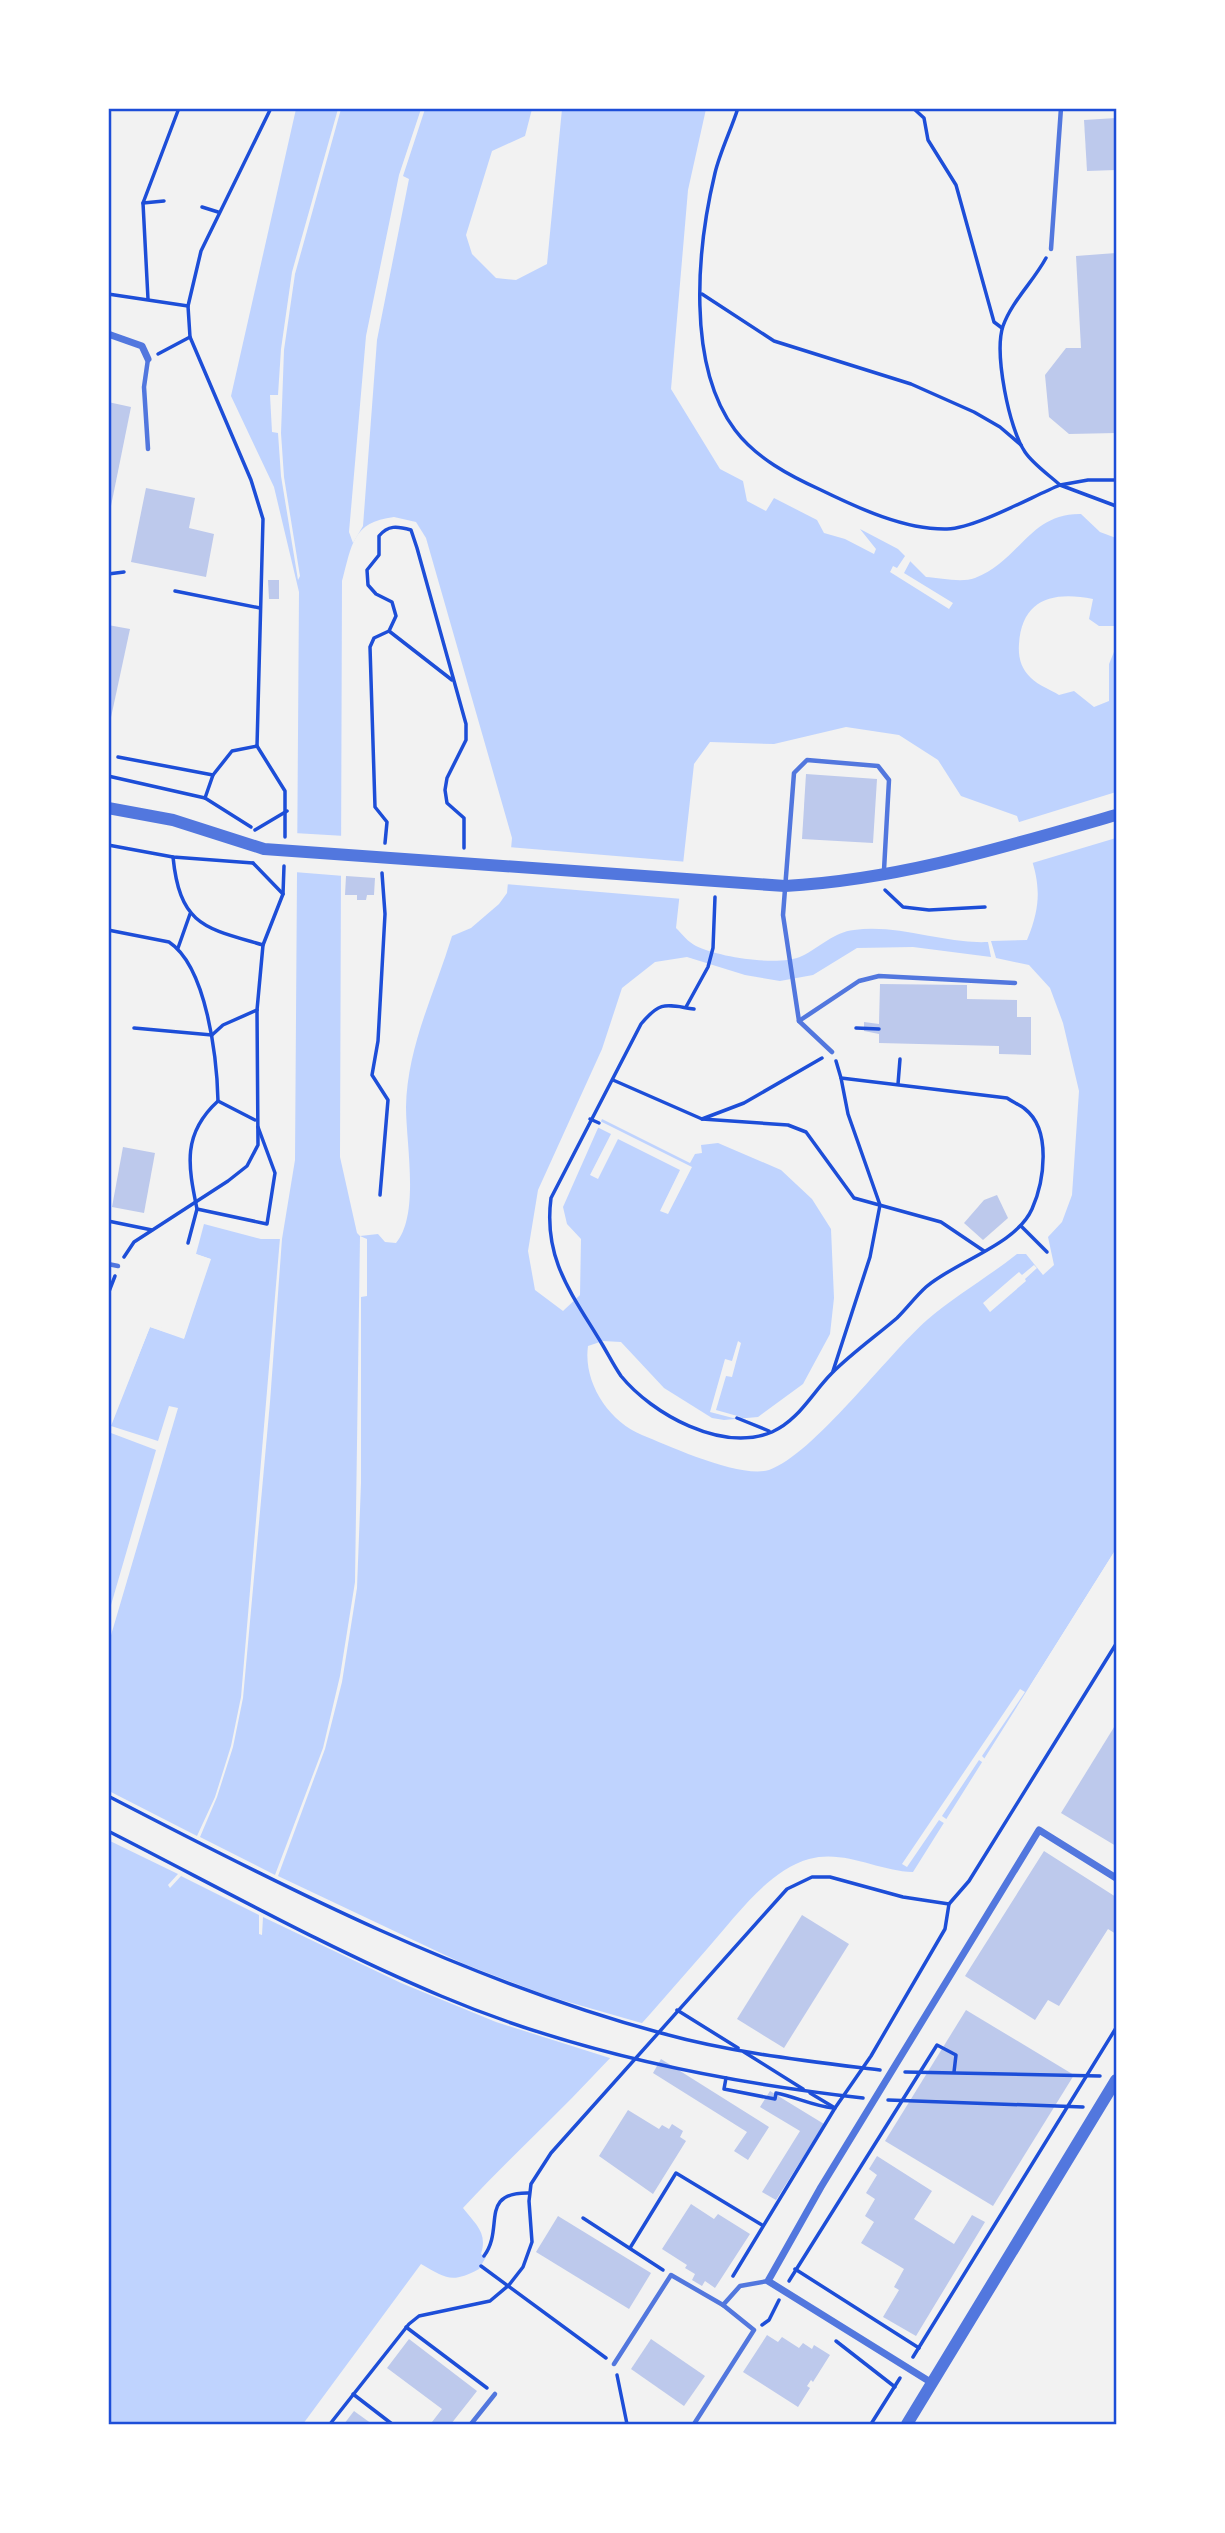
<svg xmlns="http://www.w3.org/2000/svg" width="1225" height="2533" viewBox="0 0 1225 2533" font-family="'Source Sans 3',sans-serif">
<rect width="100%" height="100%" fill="#f2f2f2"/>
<path fill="#bfd3fe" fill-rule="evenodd" d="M296 109H532L525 136 492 151 466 235 472 254 496 278 516 280 547 264 562 109H706L688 190 671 389 720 469 743 481 747 501 766 511 774 498 817 520 824 533 845 539 874 554 876 549 860 529 898 549 926 577C940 578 962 583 975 578 1020 561 1029 513 1081 514L1100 532 1116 538V632L1114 626H1099L1089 619 1093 599C1053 591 1022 599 1019 644 1018 657 1021 669 1031 678 1038 685 1051 690 1059 695L1074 691 1094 707 1109 701V664L1116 647V1549L913 1872C878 1871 844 1849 809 1859 767 1871 735 1918 707 1949 669 1992 633 2035 593 2076 551 2121 505 2162 463 2208 475 2224 488 2232 481 2254L486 2257 479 2269C451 2284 446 2278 421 2264L303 2424H109L108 1431 150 1327 184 1338 210 1259 196 1254 204 1224 261 1239H282L295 1160 299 592 274 487 231 396ZM394 517 416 522 426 538 512 838 507 893 499 904 471 928 452 936C435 992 407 1047 406 1107 406 1144 420 1215 396 1243L385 1242 378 1234 360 1236 357 1233 340 1157 342 581C352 545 352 522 394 517ZM846 727 899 735 938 760 961 796 1017 816C1033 866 1049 888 1027 940L991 941 996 958 1029 965 1050 988 1063 1023 1079 1091 1072 1195 1062 1222 1048 1237 1054 1265 1043 1275 1026 1254H1017C988 1277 955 1296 927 1320 886 1356 814 1454 769 1470 741 1479 669 1446 642 1435 608 1421 583 1382 588 1346L603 1341 621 1342 664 1388 712 1418 724 1420 758 1417 803 1384 830 1334 834 1298 831 1229 812 1199 781 1170 718 1143 701 1145 702 1153 695 1154 690 1163 602 1119 563 1207 567 1224 581 1239 580 1295 563 1311 535 1290 528 1251 538 1190 602 1049 622 988 655 962 687 957 745 975 780 981 813 975 857 948 913 947 991 957 988 942C943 944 900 924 854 930 834 932 819 948 802 956 779 967 718 957 696 946 688 942 682 934 676 928L694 764 710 742 774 744Z"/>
<g fill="#f2f2f2">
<polygon points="338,109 341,109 295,274 284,350 281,433 284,477 300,576 298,580 281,476 278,433 272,432 270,395 278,395 281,349 292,272"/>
<polygon points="421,109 425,109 403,176 409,179 377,340 363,526 353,543 349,532 366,336 399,175"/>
<polygon points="907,553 912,558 904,573 953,603 949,609 890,572 893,566 897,568"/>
<polygon points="1116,792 1116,838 1029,864 1016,823"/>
<polygon points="294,833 345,836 344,876 294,872"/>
<polygon points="507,847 688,862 683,899 504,884"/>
<polygon points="600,1121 692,1167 668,1214 660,1211 680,1170 618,1139 598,1179 590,1175 611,1134 597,1127"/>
<polygon points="360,1236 367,1239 367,1296 361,1297 361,1483 357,1588 342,1682 325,1749 278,1876 464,1964 551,1997 645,2024 613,2059 496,2022 401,1983 263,1917 262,1935 259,1934 259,1915 181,1876 170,1888 168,1885 178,1874 108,1840 109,1791 197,1836 215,1797 231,1746 241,1697 280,1238 282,1239 270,1402 243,1698 233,1747 217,1797 200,1837 275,1875 323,1748 340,1676 355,1582"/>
<polygon points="196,1254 211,1259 184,1339 150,1327 111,1426 158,1441 169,1406 178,1408 109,1642 109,1612 156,1450 111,1433 109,1425 149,1324 182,1334 206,1261 195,1258"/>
<polygon points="1034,1265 1037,1268 1025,1279 1026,1281 990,1312 983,1303 1019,1272 1022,1275"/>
<polygon points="738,1341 741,1343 732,1377 726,1376 716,1410 741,1417 733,1418 710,1412 725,1359 732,1361"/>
<polygon points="1116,1549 1116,1555 1033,1688 1030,1686"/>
<polygon points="1020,1689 1025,1692 982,1756 987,1761 985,1764 979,1760 942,1816 949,1821 947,1825 939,1820 907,1867 902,1864"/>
</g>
<g fill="#bdc9ec">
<polygon points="1116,118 1116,170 1087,171 1084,120"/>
<polygon points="1116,253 1116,433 1069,434 1049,417 1045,375 1066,348 1081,348 1076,256"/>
<polygon points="108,402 131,407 110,511 108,511"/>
<polygon points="146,488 195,498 189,528 214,534 206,577 131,562"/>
<polygon points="268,580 279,580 279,599 269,599"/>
<polygon points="108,625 130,629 110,722 108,722"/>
<polygon points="806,774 877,779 873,843 802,839"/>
<polygon points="346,876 375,878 374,895 367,895 366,900 357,900 357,895 345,895"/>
<polygon points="880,984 967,985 967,999 1017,1000 1017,1017 1031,1017 1031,1055 999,1054 999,1046 879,1043 879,1034 864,1031 864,1022 879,1024"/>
<polygon points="123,1147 155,1153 144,1213 112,1207"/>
<polygon points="997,1195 1008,1218 983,1240 964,1223 984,1200"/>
<polygon points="1116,1724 1116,1846 1061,1813"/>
<polygon points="1044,1851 1116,1897 1116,1934 1108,1929 1059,2006 1048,2000 1035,2020 965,1976"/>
<polygon points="802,1915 849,1944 784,2048 737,2019"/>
<polygon points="966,2010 1074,2075 993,2206 885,2141"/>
<polygon points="661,2059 769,2127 748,2160 734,2151 747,2132 653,2073"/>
<polygon points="770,2091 824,2124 776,2200 762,2192 800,2131 760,2107"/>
<polygon points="628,2110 659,2129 662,2125 669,2129 672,2124 683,2131 680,2137 686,2141 653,2194 599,2156"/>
<polygon points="877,2156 932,2191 914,2219 954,2244 972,2215 985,2222 916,2336 883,2317 899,2290 894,2287 904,2269 861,2243 874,2222 865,2216 875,2199 866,2193 877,2175 869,2169"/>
<polygon points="691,2204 714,2219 718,2214 750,2234 715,2288 705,2281 702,2286 692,2280 695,2274 685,2268 687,2265 662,2249"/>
<polygon points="558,2216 651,2273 629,2309 536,2252"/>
<polygon points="767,2335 778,2342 782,2337 799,2348 803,2343 812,2349 814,2345 830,2355 813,2382 811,2380 807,2386 810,2388 798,2407 743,2372"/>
<polygon points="409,2339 477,2391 451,2424 432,2422 442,2409 387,2368"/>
<polygon points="651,2339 705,2376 684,2406 631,2369"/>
<polygon points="354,2411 372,2424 344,2424"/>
</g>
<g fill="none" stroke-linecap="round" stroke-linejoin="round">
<g stroke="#1d4ed8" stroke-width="3.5">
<polyline points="271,108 201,251 188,306 190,337 251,480 263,519 257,746 285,791 285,837"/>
<path d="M738 108C731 130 720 152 715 173 697 248 686 365 735 430 756 458 790 476 821 490 858 508 905 530 947 529 976 528 1031 497 1060 485L1116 506"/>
<polyline points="794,108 863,108"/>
<polyline points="913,108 924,118 928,140 956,185 994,322 1002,328"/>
<polyline points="143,203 164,201"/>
<polyline points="202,207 218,212"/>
<path d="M1046 258C1033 282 1012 301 1003 326 994 353 1009 429 1025 452 1033 464 1049 475 1060 485L1088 480H1116"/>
<polyline points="108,294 188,306"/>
<polyline points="702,294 774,341 911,384 974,412 1000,427 1021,445"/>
<polyline points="148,299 143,203 179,108"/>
<polyline points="158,354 190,337"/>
<polyline points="108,574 124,572"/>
<polyline points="175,591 260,608"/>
<polyline points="389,631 452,680"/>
<polyline points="118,757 213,775"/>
<polyline points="108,776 205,798 251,827"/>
<polyline points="205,798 213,775 232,751 257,746"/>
<polyline points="255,830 287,811"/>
<path d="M385 843 387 822 375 807 370 647 374 638 389 631 396 616 392 602 376 594 368 585 367 570 379 555V536C388 525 397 526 411 530L417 548 466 724V740L447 778 445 790 447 803 464 818V848"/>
<polyline points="108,845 173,857 253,863"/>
<path d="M173 857C180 926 205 928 263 945"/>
<polyline points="253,863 283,894"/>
<polyline points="885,890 903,907 929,910 985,907"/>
<path d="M108 930 169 942C207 967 217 1059 218 1101 182 1134 188 1165 197 1209L267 1224 275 1173 258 1127"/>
<polyline points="178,948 190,914"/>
<polyline points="686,1007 708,967 713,948 715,897"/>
<path d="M694 1009C666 1005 661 1000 641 1024L551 1198C543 1259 572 1294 602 1344 608 1354 614 1366 621 1376 652 1414 722 1453 772 1432 799 1420 812 1393 832 1373 852 1353 876 1336 897 1318 907 1308 916 1296 926 1287 956 1261 1016 1245 1032 1209 1044 1182 1052 1130 1025 1109 1020 1105 1013 1102 1007 1098L841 1078 836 1061"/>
<polyline points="134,1028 212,1035 223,1025 257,1010"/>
<polyline points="856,1028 879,1029"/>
<polyline points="613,1080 702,1119 788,1125 806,1132 854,1198 941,1222 984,1251"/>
<polyline points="898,1084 900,1059"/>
<polyline points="218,1101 255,1120"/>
<polyline points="590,1119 599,1123"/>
<polyline points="702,1119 744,1103 822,1058"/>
<polyline points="380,1195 388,1100 372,1075 378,1041 385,914 382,873"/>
<polyline points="108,1221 152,1230"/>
<polyline points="1021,1226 1047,1252"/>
<polyline points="188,1243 197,1209"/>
<polyline points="124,1257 134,1242 228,1181 247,1166 258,1145 257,1010 263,945 283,894 284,866"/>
<polyline points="108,1294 115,1276"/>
<polyline points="833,1371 870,1257 880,1205 848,1114 841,1078"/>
<polyline points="737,1418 769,1431"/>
<path d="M108 1796C287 1889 466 1980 661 2033 733 2053 807 2061 880 2070"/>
<path d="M108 1831C218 1887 327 1948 441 1996 573 2052 721 2082 863 2098"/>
<polyline points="677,2010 738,2048"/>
<polyline points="744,2052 803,2089"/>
<polyline points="905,2072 1100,2076"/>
<path d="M726 2078 724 2089 775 2099 776 2093C796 2097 813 2106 833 2108"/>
<polyline points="810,2093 835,2108"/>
<polyline points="888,2100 1083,2107"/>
<polyline points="583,2218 663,2270"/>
<polyline points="630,2248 676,2173 762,2225"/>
<path d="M484 2256C505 2228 478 2192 529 2193"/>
<polyline points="481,2266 606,2358"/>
<polyline points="795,2269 919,2348"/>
<polyline points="733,2276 835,2108 871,2056 945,1929 949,1904 969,1881 1116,1644"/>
<polyline points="789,2281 937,2045 956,2055 954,2072"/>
<polyline points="762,2325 769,2320 779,2300"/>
<polyline points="406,2327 487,2388"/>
<polyline points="836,2341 895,2387"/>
<polyline points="913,2357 1116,2028"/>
<polyline points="617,2375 627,2424"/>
<polyline points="353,2394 392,2424"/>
<polyline points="330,2424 409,2324 419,2316 490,2301 509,2285 523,2267 532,2242 529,2201 531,2184 551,2153 787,1889 812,1877 830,1877 903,1897 949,1904"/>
<polyline points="871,2424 900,2378"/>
</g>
<g stroke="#5277de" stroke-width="4.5">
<polyline points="1051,249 1061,108"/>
<polyline points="148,449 144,387 148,359"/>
<polyline points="799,1021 859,981 879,976 1015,983"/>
<polyline points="832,1052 799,1021 783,915 794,773 807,760 878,766 889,780 884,870"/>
<polyline points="108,1264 118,1266"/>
<polyline points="723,2305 740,2286 768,2281"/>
<polyline points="614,2364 671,2275 723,2305 754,2330 694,2424"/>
<polyline points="471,2424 495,2394"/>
</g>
<g stroke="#5277de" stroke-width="7">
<polyline points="108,334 142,346 148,359"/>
<polyline points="932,2383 768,2281 821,2187 1039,1830 1116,1878"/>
</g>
<g stroke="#5277de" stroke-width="12">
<path d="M108 808 173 820 264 849 785 886C898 880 1008 846 1116 815"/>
<polyline points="907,2424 1116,2080"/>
</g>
</g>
<rect width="1225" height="2533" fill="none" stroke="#ffffff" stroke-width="220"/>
<rect x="110" y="110" width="1005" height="2313" fill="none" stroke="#1d4ed8" stroke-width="2.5"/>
</svg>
